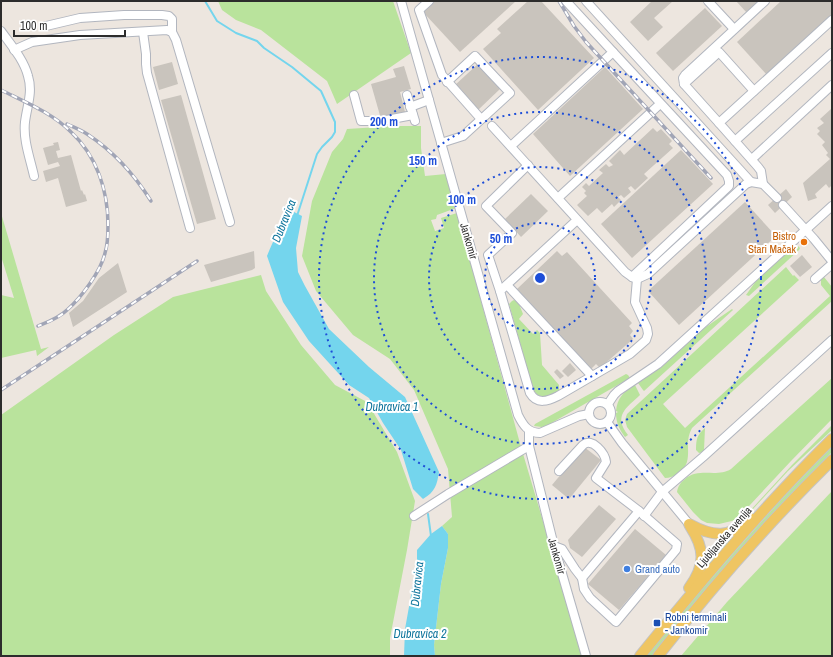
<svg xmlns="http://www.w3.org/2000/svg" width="833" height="657" viewBox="0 0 833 657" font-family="'Archivo Narrow',sans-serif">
<rect width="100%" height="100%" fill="#ede6df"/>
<g fill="#b9e39c">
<polygon points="218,1 393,1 411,53 337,104 327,81 261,30 236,20 222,10"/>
<polygon points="394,126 421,126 421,148 425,176 446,174 456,208 437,215 436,219 431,220 435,231 444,228 441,218 457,213 521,447 583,656 435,656 434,645 441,584 448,548 448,534 442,526 452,517 448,469 414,390 390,359 353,335 316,291 302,256 312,201 332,152 343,139 347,129"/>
<polygon points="1,213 41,349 49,347 37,356 36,350 1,358 1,295 14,298 1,256"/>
<polygon points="798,246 800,248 799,250 749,296 746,295 756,281 792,248"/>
<path d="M786 267 793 276 794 275 799 280 663 404 685 428 830 296 821 285V280L824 277 832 287V301L692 428C685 441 690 450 687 462 684 471 674 478 665 478L627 427 625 420 627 414Z"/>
<polygon points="261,275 266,291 301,345 335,385 367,402 397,452 415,501 407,550 390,638 390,656 1,656 1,415 114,335 173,297"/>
<path d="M514 300 516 301 519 304 523 314 519 319 533 334 537 330 540 333 542 365 559 385V391C550 397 539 401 533 389L509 304 512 301Z"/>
<polygon points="732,309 733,310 644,391 643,390 638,383 664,365 703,329"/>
<polygon points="626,374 628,375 630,378 548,425 542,427 534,426 535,424"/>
<path d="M832 378V419L791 461 736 520 719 524 707 523 701 520 693 512 677 492C678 486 681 482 685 479 699 467 717 478 731 469Z"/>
<path d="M635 385 640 395C626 408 613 416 628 435L625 437C619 429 616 422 616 413L618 412 616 411C617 399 624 390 635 385Z"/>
<polygon points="832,425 832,430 788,471 753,509 754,510 749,516 737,525 792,465"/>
<path d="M705 428 704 450 703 452 699 453 696 450C696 439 697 435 705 428Z"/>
<path d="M832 447V452L787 499 704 592 652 656H646C706 584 766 513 832 447Z"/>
<polygon points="832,491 832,656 681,656 727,602"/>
<polygon points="736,535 705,570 704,570 705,562 727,536"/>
</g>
<g fill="#74d5ed">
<path d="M294 212 302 216 296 248 298 272 305 286 329 329 369 367 405 397 439 472C437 485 435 492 423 499L413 489 401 450 383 423 369 398 349 385 309 341 283 302 267 256C274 239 280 225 294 212Z"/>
<polygon points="442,526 448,534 448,548 441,584 434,645 435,656 404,656 405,629 417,562 417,550 431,534"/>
</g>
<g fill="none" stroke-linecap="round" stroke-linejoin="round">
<g stroke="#74d5ed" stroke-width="2">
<polyline points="205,1 217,21 236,33 257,41 264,48 292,67 321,91 335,122 335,132 332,137 322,147 317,154 297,216"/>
<polyline points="428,514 431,536"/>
</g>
</g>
<g fill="#c9c4bd">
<polygon points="435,1 516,1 460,52 423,12"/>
<polygon points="528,1 541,1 594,58 538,110 483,49 501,33 497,29"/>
<polygon points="652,1 673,1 654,18 663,27 648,41 630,22"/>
<polygon points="736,1 759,1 747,13"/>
<polygon points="781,1 832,1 832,15 767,75 737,42"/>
<polygon points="705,8 722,26 673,71 656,53"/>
<polygon points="172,62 178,84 159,90 153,67"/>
<polygon points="479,63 501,88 477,111 454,86"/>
<polygon points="404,66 411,89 400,92 405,112 381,119 371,84 396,77 393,69"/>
<polygon points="605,67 643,109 570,176 533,134"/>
<polygon points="181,95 216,219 197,224 161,100"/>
<polygon points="831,109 832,111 832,185 829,188 826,184 815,194 817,198 808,201 803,183 830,159 826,155 828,153 822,145 825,142 817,134 820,131 817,128 824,123 820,119"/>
<polygon points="653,128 657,132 661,129 672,141 669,144 673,148 644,174 648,178 635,190 631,186 628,188 631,192 624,198 621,195 618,197 621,200 614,207 612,204 602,213 597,208 588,216 577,205 587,196 584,193 586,191 582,187 586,183 589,186 603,173 599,170 606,164 609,167 613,165 609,161 620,150 624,155"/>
<polygon points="58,142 60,150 56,151 58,158 71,155 81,191 82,190 84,195 85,194 87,201 66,207 58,178 46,182 43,171 60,166 58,162 48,165 43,148 54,145 53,143"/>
<polygon points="681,150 713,184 632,258 601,224"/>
<polygon points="786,189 792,197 775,213 768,205"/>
<polygon points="531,194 548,211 521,237 505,219"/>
<polygon points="745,202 776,236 679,325 648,291"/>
<polygon points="254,251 255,268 252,270 211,282 204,265"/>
<polygon points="557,251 562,256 567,252 632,323 629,326 633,331 630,335 633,339 600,368 596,364 590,370 517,289"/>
<polygon points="802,255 812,267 800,277 790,266"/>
<polygon points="118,263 127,292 73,327 69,313 83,301 99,278"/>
<polygon points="570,363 576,370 568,377 562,371"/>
<polygon points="557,369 564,376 560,379 554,372"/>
<polygon points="584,447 601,460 569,499 552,485"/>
<polygon points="599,505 616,519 582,557 570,548 568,540"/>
<polygon points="635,529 666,555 619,610 588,584"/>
</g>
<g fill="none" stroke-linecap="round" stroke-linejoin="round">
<g stroke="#b2b6bf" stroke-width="10">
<g id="minor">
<path d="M401 1 518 415C523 425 528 433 540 433L579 416 589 414"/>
<polyline points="429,1 419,10 442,75 481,119"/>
<polyline points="586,1 751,182 763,184 777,198"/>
<polyline points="708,1 734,29"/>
<polyline points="46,26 80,18 124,15 162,15 169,16 172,19 172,32"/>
<path d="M1 31C11 45 24 60 28 76 33 92 27 106 25 122 23 140 30 158 34 176"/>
<polyline points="143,32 146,54 146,64 147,73 190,228"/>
<polyline points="14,50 32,42 80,35 167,30 172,32 176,40 230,222"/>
<polyline points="613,52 727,175 729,181 729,186 632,277"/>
<polyline points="684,84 719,52 754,91"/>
<polyline points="354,95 361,121 381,121 413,115"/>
<polyline points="407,95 415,121"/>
<polyline points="410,107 429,100"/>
<polyline points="719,123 684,84 683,78 685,75 765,1"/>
<polyline points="492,126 625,272 632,277 637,279 648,274 746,184 751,182"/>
<polyline points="735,141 719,123 832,20"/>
<polyline points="441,143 463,136 510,93 475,56 447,82"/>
<polyline points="511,146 613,52 566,1"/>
<polyline points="752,159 832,85"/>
<polyline points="763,184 761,171 758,167 735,141 832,53"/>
<polyline points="558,198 660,104"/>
<polyline points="783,205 814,239 832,261"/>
<path d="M577 220 500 291 530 393C537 405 548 401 558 396L630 354 646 340 648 334 647 328 635 302 637 279"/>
<polyline points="815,279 832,264"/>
<polyline points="507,285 592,376"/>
<polyline points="500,291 488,255 512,233 486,206 528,165"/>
<circle cx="600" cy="413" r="11"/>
<polyline points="608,404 614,395 618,391 658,364 832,206"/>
<polyline points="607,422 622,443 689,524"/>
<polyline points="529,431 529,446 554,546 586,656"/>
<path d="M559 471 583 445C592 437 605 453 606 462L596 478 639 511 677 544 676 550 616 622 590 598 584 589 582 578"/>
<polyline points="414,516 448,494 529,446"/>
<polyline points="644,516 662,492 703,457 832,340"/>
<polyline points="554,546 562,549 575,569 582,578 639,511"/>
</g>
</g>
<g stroke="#c4c4c4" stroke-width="12">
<g id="major">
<path d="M689 524C713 537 730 539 750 518"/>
<path d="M689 588C706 565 705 549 690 526"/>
<path d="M640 656C701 581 763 507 832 439"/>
<path d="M658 656C712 587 770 521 832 460"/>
</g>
</g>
<use href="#minor" stroke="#fff" stroke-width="8"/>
<use href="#major" stroke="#efc562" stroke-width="10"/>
<g stroke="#a1a5b6" stroke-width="3.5">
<g id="rail">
<polyline points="559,1 574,26 586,42 711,178"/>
<path d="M1 90C25 102 52 113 71 132 97 156 108 191 108 225 108 234 108 244 105 253 101 271 81 298 67 310 59 318 48 322 38 326"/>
<path d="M67 124C73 127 81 130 87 134 113 151 134 174 151 201"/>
<polyline points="1,390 197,261"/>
</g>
</g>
<use href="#rail" stroke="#fff" stroke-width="2" stroke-dasharray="6" stroke-linecap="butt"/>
</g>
<g fill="none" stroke="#1d4ed8" stroke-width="2" stroke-dasharray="2 4">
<circle cx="540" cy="278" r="55"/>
<circle cx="540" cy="278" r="111"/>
<circle cx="540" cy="278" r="166"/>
<circle cx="540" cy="278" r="221"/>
</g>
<circle fill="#e8710a" stroke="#fff" stroke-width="1.5" cx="804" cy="242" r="4"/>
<circle fill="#3f7fe0" stroke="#fff" stroke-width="1.5" cx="627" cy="569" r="4"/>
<rect fill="#1a4fb4" stroke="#fff" stroke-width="1.5" x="653" y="619" width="8" height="8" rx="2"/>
<g text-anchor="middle" stroke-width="4" stroke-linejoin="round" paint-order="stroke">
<g font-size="11" fill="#c56008" stroke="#fff" text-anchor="end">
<text x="796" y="240">Bistro<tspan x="796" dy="13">Stari Mačak</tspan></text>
</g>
<g font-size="11" fill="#2c2c2c" stroke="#fff">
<text transform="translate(469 241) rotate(74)" y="4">Jankomir</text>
<text transform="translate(724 537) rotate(-49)" y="4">Ljubljanska avenija</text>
<text transform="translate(557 556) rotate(74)" y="4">Jankomir</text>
</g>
<g font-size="11" fill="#366cbe" stroke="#fff" text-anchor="start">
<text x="635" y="573">Grand auto</text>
</g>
<g font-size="11" fill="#164399" stroke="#fff" text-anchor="start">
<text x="665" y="621">Robni terminali<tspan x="665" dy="13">- Jankomir</tspan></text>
</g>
<g font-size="12" font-style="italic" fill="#0f759c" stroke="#fff">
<text transform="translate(284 221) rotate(-68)" y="4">Dubravica</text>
<text x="392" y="411">Dubravica 1</text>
<text transform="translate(417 584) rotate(-84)" y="4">Dubravica</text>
<text x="420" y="638">Dubravica 2</text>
</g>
</g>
<circle cx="540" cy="278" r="6" fill="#1d4ed8" stroke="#fff" stroke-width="2"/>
<g font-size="12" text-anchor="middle" font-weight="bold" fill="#1d4ed8" stroke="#fff" stroke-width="4" stroke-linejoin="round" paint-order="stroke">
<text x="384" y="126">200 m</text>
<text x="423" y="165">150 m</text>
<text x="462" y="204">100 m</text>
<text x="501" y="243">50 m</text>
</g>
<rect width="833" height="657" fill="none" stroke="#2c2c2c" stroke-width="4"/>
<path d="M14 30v6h111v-6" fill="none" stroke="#2c2c2c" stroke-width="2"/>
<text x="20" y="30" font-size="12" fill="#2c2c2c" stroke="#ffffff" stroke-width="3" paint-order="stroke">100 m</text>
</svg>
